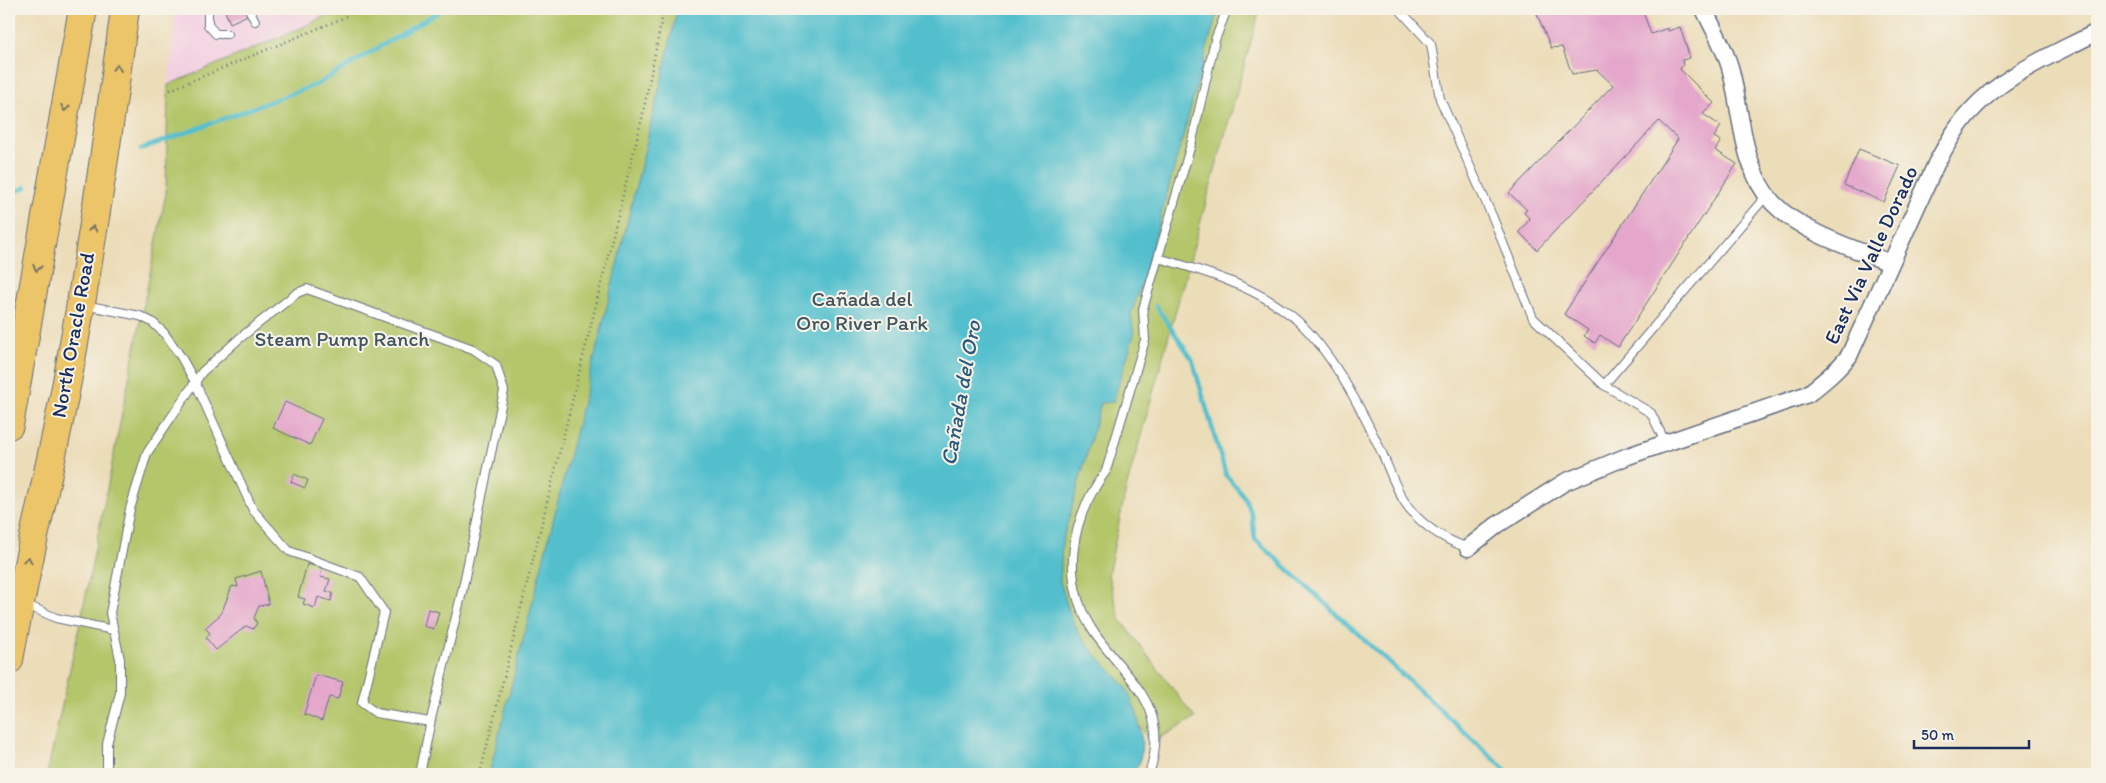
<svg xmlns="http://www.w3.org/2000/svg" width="2106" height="783" viewBox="0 0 2106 783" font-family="Itim,sans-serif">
<rect width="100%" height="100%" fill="#f7f3e8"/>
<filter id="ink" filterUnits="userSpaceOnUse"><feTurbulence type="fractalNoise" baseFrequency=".02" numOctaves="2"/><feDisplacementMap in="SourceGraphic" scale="10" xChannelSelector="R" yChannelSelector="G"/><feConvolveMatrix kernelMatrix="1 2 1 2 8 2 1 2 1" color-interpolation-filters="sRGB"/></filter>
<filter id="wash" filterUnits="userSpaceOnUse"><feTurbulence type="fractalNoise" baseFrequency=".0096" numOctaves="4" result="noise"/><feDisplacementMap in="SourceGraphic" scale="20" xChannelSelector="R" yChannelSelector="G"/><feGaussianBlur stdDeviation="1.12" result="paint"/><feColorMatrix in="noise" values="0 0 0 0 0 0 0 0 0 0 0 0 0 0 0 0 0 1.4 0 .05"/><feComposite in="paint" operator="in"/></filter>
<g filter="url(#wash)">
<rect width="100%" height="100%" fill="#ecddb9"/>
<polygon fill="#f2cfe1" points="176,9 339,9 301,28 168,85"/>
<polygon fill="#b4c66a" stroke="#687a64" points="339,9 1260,9 1126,489 1108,575 1120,619 1195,718 1151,743 1036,577 1024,774 47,774 82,614 166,193 168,85 301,28"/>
<polygon fill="#53bfcd" stroke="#377796" points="677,9 1218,9 1144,277 1131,314 1134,335 1113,402 1101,403 1062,543 1060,581 1070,614 1078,632 1096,655 1126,687 1137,713 1142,741 1140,762 1132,774 489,774 600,335 667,57"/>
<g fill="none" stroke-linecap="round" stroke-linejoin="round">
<g stroke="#53bfcd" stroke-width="4.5">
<polyline points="141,149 318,84 443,9"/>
<polyline points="9,195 26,187"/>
<polyline points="1156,306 1192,359 1226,475 1245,498 1252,516 1255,539 1510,774"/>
</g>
</g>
<g id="blocks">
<g fill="#e4a6cb">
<polygon points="224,9 261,9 230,23"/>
<polygon points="1535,9 1642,9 1651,34 1668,28 1668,31 1680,27 1690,58 1682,60 1683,65 1680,69 1714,103 1703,114 1721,126 1714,137 1721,141 1715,150 1737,164 1618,347 1600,335 1595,343 1584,336 1588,330 1564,314 1678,139 1659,121 1537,250 1519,232 1530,219 1524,213 1527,210 1509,193 1613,85 1597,70 1572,74 1562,47 1551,48"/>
<polygon points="1859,149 1900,166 1884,202 1844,185"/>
<polygon points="285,402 322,419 310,445 273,428"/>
<polygon points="294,474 308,480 305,488 291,482"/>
<polygon points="307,564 322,568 320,577 330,579 326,592 333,593 331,601 318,597 315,608 303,604 305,599 298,597"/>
<polygon points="261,571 269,604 259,606 254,618 257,623 253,629 246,626 216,650 206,638 210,633 205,628 221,614 232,586 238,587 236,579"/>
<polygon points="428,609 439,612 434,629 424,626"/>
<polygon points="316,675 343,682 338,699 329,697 322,721 304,714"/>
</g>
</g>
</g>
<g filter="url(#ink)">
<use href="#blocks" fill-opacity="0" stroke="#646c7e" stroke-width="1"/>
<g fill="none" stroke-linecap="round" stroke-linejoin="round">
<g stroke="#646c7e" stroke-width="10">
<g id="lane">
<polyline points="208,9 208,25 216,34 227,34"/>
<polyline points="249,9 255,21"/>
<polyline points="1399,9 1431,44 1440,99 1493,218 1533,318 1604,385 1651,413 1666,444"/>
<path d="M1158 258C1204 271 1255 286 1293 317 1330 347 1362 410 1382 453 1389 469 1395 487 1404 501 1419 524 1443 539 1468 548"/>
<polyline points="84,305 140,316 152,322 164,333 181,357 195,382 253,510 289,551 360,577 384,612 362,703 376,713 430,722"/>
<polyline points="1604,385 1767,195"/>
<polyline points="25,604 56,618 113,630"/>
<polyline points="107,774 107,744 120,693 120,659 110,613 130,509 147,453 202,372 240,338 297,293 307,289 473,349 496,365 504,391 462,592 432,715 420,774"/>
<path d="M1149 774C1172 706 1129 682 1095 634 1059 582 1070 519 1106 471L1145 340 1143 309 1192 141 1215 40 1227 9"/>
</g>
</g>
<g stroke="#646c7e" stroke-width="19">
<g id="street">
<path d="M1704 9C1713 29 1726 50 1731 71 1742 114 1742 170 1773 203 1802 233 1853 248 1890 263"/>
<path d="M1468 548 1497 525 1565 482 1628 456 1808 394C1823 382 1837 371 1849 356L1936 164C1946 146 1956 127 1970 112 2004 74 2053 55 2097 32"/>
</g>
</g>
<g stroke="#646c7e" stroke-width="30">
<g id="highway">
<polyline points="9,425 83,9"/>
<path d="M9 660C26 563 51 468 69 371 91 251 109 130 125 9"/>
</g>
</g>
<g stroke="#646c7e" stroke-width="2.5" stroke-dasharray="1 4" stroke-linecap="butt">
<polyline points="170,90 341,19 358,9"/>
<polyline points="480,774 642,118 664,9"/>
</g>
<use href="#lane" stroke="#fff" stroke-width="8"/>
<use href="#street" stroke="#fff" stroke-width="16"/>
<use href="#highway" stroke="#edc569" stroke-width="28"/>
</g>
<defs><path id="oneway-chevron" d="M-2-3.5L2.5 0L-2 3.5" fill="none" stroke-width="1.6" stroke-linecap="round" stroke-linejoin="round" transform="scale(1.25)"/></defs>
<g stroke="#797263">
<use href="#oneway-chevron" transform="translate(117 68) rotate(-82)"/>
<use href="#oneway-chevron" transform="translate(65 108) rotate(100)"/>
<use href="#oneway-chevron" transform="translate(93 229) rotate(-81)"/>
<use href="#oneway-chevron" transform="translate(37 268) rotate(100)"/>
<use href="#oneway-chevron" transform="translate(28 560) rotate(-78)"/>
</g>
</g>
<g text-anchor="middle" stroke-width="4" stroke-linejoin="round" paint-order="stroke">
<g font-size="21" fill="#1b2f5e" stroke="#f7f3e8">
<text transform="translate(1871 255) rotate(-65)" y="7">East Via Valle Dorado</text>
<text transform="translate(73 335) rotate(-80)" y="7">North Oracle Road</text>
</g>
<g font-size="21" fill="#415561" stroke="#f7f3e8">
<text x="862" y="306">Cañada del<tspan x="862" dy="24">Oro River Park</tspan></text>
<text x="342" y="346">Steam Pump Ranch</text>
</g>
<g font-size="22" font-style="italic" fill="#2c5a7f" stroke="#f7f3e8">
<text transform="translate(960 393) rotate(-80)" y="8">Cañada del Oro</text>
</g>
</g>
<rect width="2106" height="783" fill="none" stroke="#f7f3e8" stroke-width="30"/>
<path d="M1914 740v8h115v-8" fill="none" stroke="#1b2f5e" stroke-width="2.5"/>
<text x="1921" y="740" font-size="15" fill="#1b2f5e" stroke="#f7f3e8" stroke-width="4" paint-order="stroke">50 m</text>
</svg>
